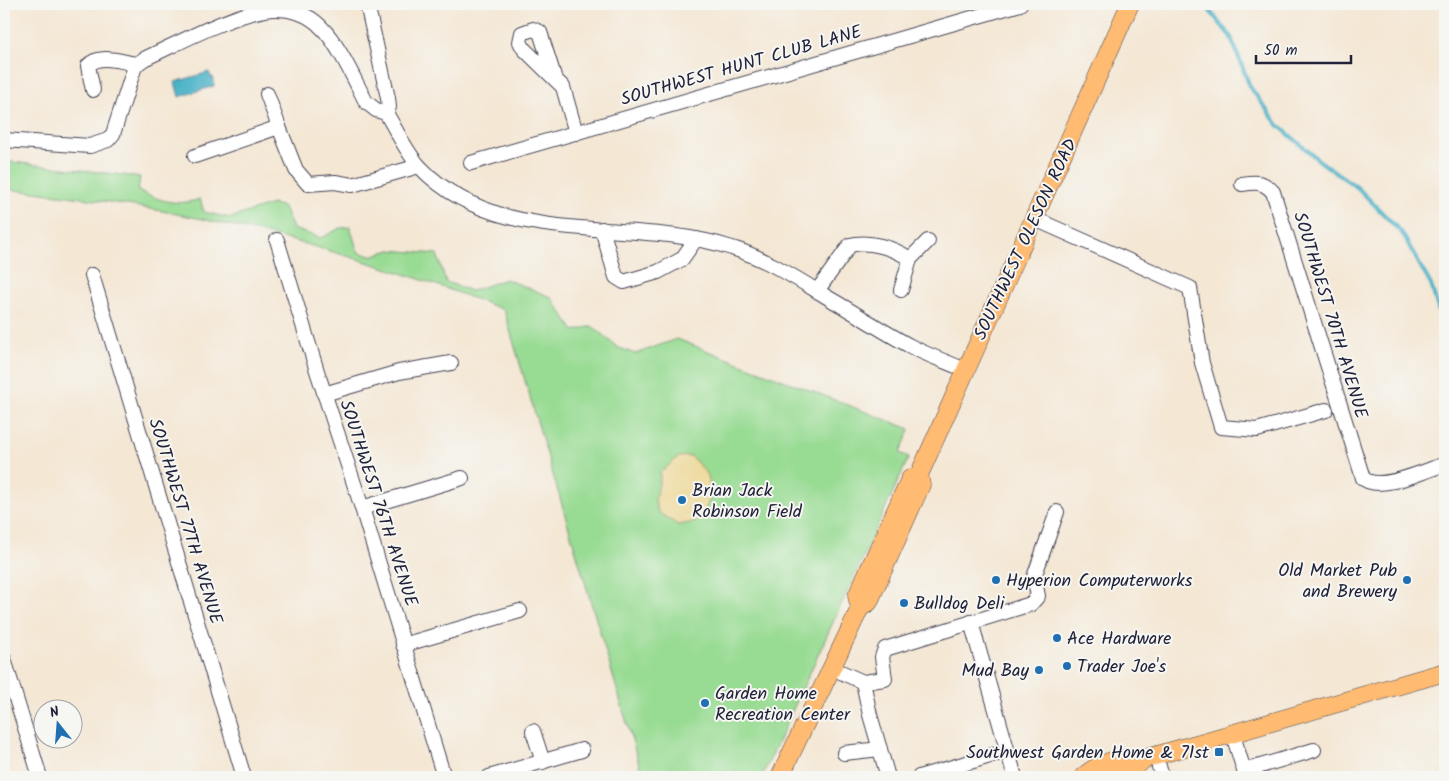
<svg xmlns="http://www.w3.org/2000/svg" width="1449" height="781" viewBox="0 0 1449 781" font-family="Kalam,sans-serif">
<rect width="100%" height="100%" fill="#f6f6f2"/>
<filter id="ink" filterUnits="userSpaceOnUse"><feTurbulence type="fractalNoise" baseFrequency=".02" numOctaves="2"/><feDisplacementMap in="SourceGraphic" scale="10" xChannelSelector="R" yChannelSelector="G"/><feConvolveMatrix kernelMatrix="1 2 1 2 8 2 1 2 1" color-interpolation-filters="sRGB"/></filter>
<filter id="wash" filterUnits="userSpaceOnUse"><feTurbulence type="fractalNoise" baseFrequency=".0096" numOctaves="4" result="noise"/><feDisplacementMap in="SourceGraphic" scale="20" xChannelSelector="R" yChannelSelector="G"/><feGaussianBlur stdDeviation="1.12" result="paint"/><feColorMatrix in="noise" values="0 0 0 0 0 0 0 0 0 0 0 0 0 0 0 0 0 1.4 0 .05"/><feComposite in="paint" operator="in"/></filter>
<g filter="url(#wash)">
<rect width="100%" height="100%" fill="#f4e7d4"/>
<path fill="#98db93" stroke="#5d7e67" d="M4 161 140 177 138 191C160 200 176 207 200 199L204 212 230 218 272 204 284 207 293 229 321 238 340 228 350 227 358 252 371 256 390 250 437 254 446 282 471 291 506 279 551 297 574 331 592 326 617 347 635 354 677 339 910 429 900 453 909 457 762 777H643L504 310C342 247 177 205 4 189Z"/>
<path fill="#eeda9e" stroke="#887e6c" d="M691 456 708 475 711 497 701 518 695 522 678 525 659 513C650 496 661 489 660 473L678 457Z"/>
<polygon fill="#49b2c7" stroke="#366a81" points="209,72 211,77 213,77 214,86 179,97 175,82"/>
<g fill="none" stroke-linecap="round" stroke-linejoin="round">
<polyline stroke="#49b2c7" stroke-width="4" points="1204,4 1231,37 1250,87 1278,125 1321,162 1358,188 1402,233 1431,285 1445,332"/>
</g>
</g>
<g filter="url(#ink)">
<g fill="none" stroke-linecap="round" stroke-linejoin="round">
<g stroke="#424052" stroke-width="16">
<g id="minor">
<polyline points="367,4 388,98 389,107 386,113"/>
<polyline points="554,76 540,32 533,29 522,33 520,42 524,49 563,87 576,133"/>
<path d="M93 90 88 66C99 53 122 62 137 64"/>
<polyline points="267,94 279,127"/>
<path d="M4 140 90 146 108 140 113 134 134 69 137 64 144 59C181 42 233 13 272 9 290 8 309 14 321 27 338 43 355 81 366 102L376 110 386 113C397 131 406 152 420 167 501 252 632 215 732 248 768 259 800 281 832 300 858 315 884 332 910 346 927 355 947 362 965 370"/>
<polyline points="195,156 279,127 296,170 308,184 335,182 352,185 419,166"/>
<polyline points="471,163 1020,4"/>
<path d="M1242 184C1256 182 1263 181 1273 192L1363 478C1378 493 1427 470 1445 464"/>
<polyline points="1035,219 1190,288 1202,363 1221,427 1257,430 1326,410"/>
<polyline points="602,229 616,277 624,282 658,272 682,259 696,239"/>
<polyline points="277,240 317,371 362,508 444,777"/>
<polyline points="92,275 244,777"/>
<polyline points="901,290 910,259 928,241"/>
<path d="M817 291 850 245C869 240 894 248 910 259"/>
<polyline points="324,394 399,372 451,363"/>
<polyline points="362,508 462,478"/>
<polyline points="971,622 1015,777"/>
<polyline points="403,645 520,611"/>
<polyline points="4,659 40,777"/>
<polyline points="832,668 863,682 885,679 882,657 885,649 1031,604 1038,596 1034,577 1057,512"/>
<polyline points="863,682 870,715 888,777"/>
<polyline points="533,731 543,762"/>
<polyline points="1233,735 1246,777"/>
<polyline points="844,753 880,749"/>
<polyline points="1156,756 1162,777"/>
<polyline points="1244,771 1314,750"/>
<polyline points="489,777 582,750"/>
<polyline points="919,777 1007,751"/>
</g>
</g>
<g stroke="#424052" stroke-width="19">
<g id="major">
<polyline points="860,608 857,596 910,479 919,475"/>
<polyline points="780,777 860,608 869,602 872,595 921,485 919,475 1130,4"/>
<path d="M1083 777C1099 762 1122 756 1144 759L1445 672"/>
<polyline points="1109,777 1132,770 1144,759"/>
</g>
</g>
<use href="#minor" stroke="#fff" stroke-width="14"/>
<use href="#major" stroke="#febb71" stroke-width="18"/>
</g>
</g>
<g fill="#1f6fb2" stroke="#f6f6f2" stroke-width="2">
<circle cx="682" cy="500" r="5"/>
<circle cx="996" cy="580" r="5"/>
<circle cx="1407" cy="580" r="5"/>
<circle cx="904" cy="603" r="5"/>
<circle cx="1057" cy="638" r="5"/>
<circle cx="1067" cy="666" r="5"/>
<circle cx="1039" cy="670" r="5"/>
<circle cx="705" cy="703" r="5"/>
<rect x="1214" y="747" width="10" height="10" rx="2.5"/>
</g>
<g text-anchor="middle" stroke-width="4" stroke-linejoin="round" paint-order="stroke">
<g font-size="18" fill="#22223b" stroke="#f6f6f2">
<text transform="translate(741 65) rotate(-16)" y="6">SOUTHWEST HUNT CLUB LANE</text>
<text transform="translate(1025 239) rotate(-65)" y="6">SOUTHWEST OLESON ROAD</text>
<text transform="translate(1331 315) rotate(73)" y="6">SOUTHWEST 70TH AVENUE</text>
<text transform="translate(379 503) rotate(72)" y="6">SOUTHWEST 76TH AVENUE</text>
<text transform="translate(186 521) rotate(73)" y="6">SOUTHWEST 77TH AVENUE</text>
</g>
<g font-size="18" fill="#22223b" stroke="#f6f6f2" text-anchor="start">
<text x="692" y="496">Brian Jack<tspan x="692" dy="21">Robinson Field</tspan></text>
<text x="1397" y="576" text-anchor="end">Old Market Pub<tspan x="1397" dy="21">and Brewery</tspan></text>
<text x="1006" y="586">Hyperion Computerworks</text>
<text x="914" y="609">Bulldog Deli</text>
<text x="1067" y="644">Ace Hardware</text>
<text x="1077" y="672">Trader Joe's</text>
<text x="1029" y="676" text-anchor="end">Mud Bay</text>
<text x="715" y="699">Garden Home<tspan x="715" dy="21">Recreation Center</tspan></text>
<text x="1209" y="758" text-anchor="end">Southwest Garden Home &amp; 71st</text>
</g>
</g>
<rect width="1449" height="781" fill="none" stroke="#f6f6f2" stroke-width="20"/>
<g transform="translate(58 724) rotate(343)"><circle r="24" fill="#f6f6f2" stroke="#a1a1a9"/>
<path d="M0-4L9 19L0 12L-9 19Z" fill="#1f6fb2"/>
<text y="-8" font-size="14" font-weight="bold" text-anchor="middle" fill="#22223b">N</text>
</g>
<path d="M1256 55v8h95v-8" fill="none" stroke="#22223b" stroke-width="2.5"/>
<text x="1264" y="55" font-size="15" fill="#22223b" stroke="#f6f6f2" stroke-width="4" paint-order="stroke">50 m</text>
</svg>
